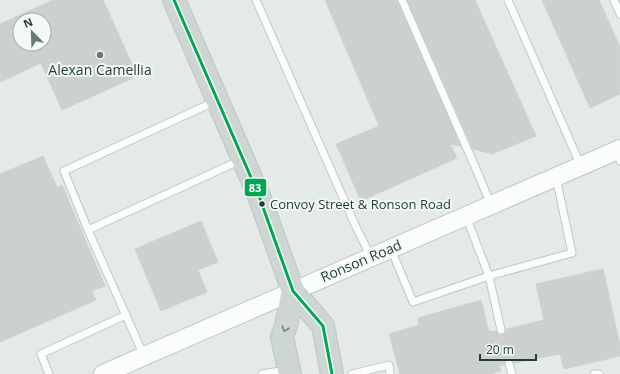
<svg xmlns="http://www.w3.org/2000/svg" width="620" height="374" viewBox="0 0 620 374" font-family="'Open Sans',sans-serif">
<rect width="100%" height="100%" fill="#e4eae8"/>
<g fill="#ccd1d0" stroke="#cdd3d1" fill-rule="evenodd">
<path d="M53 0H103L133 66 129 68 133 78 62 110 41 63 0 82V24ZM20 20H44V44H20Z"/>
<polygon points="325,0 397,0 461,146 450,144 457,158 361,201 336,144 379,126"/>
<polygon points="407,0 475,0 536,136 492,154 473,149"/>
<polygon points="542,0 599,0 620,47 620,94 590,108"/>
<polygon points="43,156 57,187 62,185 105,286 92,291 96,300 0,342 0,174"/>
<polygon points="201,221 218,262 198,270 207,292 161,311 135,249"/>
<polygon points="603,269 620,345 620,356 564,369 560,354 514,363 512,360 508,359 505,361 504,365 499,366 501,371 489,374 400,374 389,334 419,325 418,318 481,300 489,332 496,331 499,335 502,335 506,332 506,329 544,320 536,284"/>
</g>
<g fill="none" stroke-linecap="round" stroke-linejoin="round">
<g stroke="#c1c7c5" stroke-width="9">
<g id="service">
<polyline points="256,0 356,227 371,257"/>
<polyline points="402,0 476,169 491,205"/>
<polyline points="508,0 581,166"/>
<polyline points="614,0 620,14"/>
<polyline points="216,101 64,171 88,230 241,160"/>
<polyline points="617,150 620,161"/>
<polyline points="466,216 489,276 501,330"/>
<polyline points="88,230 144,356"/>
<polyline points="391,249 413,302 489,276 572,253 556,177"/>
<polyline points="509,364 512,374"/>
<polyline points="49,374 41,354 126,315"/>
<polyline points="262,374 286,370"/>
<polyline points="352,374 389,365 390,374"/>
<polyline points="594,374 599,374"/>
</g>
</g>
<g stroke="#c1c7c5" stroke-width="20">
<polyline id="tertiary" points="103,374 620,149"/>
</g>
<g stroke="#bdc6c4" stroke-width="24">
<g id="primary">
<polyline points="174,0 259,196 293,291 323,326 332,374"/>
<polyline points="290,374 282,337 286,326 293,291"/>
</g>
</g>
<use href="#service" stroke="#fbfcfc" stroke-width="7"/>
<use href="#tertiary" stroke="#fbfcfc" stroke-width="18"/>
<use href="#primary" stroke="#ced6d4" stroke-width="22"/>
<g stroke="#f3f9f7" stroke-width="6">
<polyline id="bus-1" points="174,0 259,196 293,291 323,326 332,374"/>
</g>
<use href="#bus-1" stroke="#00a651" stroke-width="3"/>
</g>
<defs><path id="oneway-chevron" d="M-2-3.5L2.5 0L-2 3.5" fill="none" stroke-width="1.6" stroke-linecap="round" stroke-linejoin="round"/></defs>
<use stroke="#6f827f" href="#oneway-chevron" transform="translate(285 329) rotate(109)"/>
<circle fill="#667a77" stroke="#f3f9f7" stroke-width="1.5" cx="100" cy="55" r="4"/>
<circle fill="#223e3a" stroke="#f3f9f7" stroke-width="1.5" cx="262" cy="204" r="3.5"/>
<g text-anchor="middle" stroke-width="4" stroke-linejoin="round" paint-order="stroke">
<g font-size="13" fill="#223e3a" stroke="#f3f9f7" text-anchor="start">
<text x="270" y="209">Convoy Street &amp; Ronson Road</text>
</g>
<g font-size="14" fill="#223e3a" stroke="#f3f9f7">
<text x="100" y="75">Alexan Camellia</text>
</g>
<g font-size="14" fill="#223e3a" stroke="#f3f9f7">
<text transform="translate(361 261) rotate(-23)" y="5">Ronson Road</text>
</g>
</g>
<rect stroke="#f3f9f7" stroke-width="1.5" x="244" y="178" width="23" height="19" rx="4" fill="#00a651"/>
<g font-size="11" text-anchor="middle" font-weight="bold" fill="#fff">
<text x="255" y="192">83</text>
</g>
<g transform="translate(32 32) rotate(337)"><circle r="19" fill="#f3f9f7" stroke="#9faeab"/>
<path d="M0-3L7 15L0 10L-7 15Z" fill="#667a77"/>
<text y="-6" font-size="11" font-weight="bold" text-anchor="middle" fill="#223e3a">N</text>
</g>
<path d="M480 354v6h56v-6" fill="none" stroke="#223e3a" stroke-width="2"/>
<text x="486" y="354" font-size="12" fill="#223e3a" stroke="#f3f9f7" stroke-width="3" paint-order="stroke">20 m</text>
</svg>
